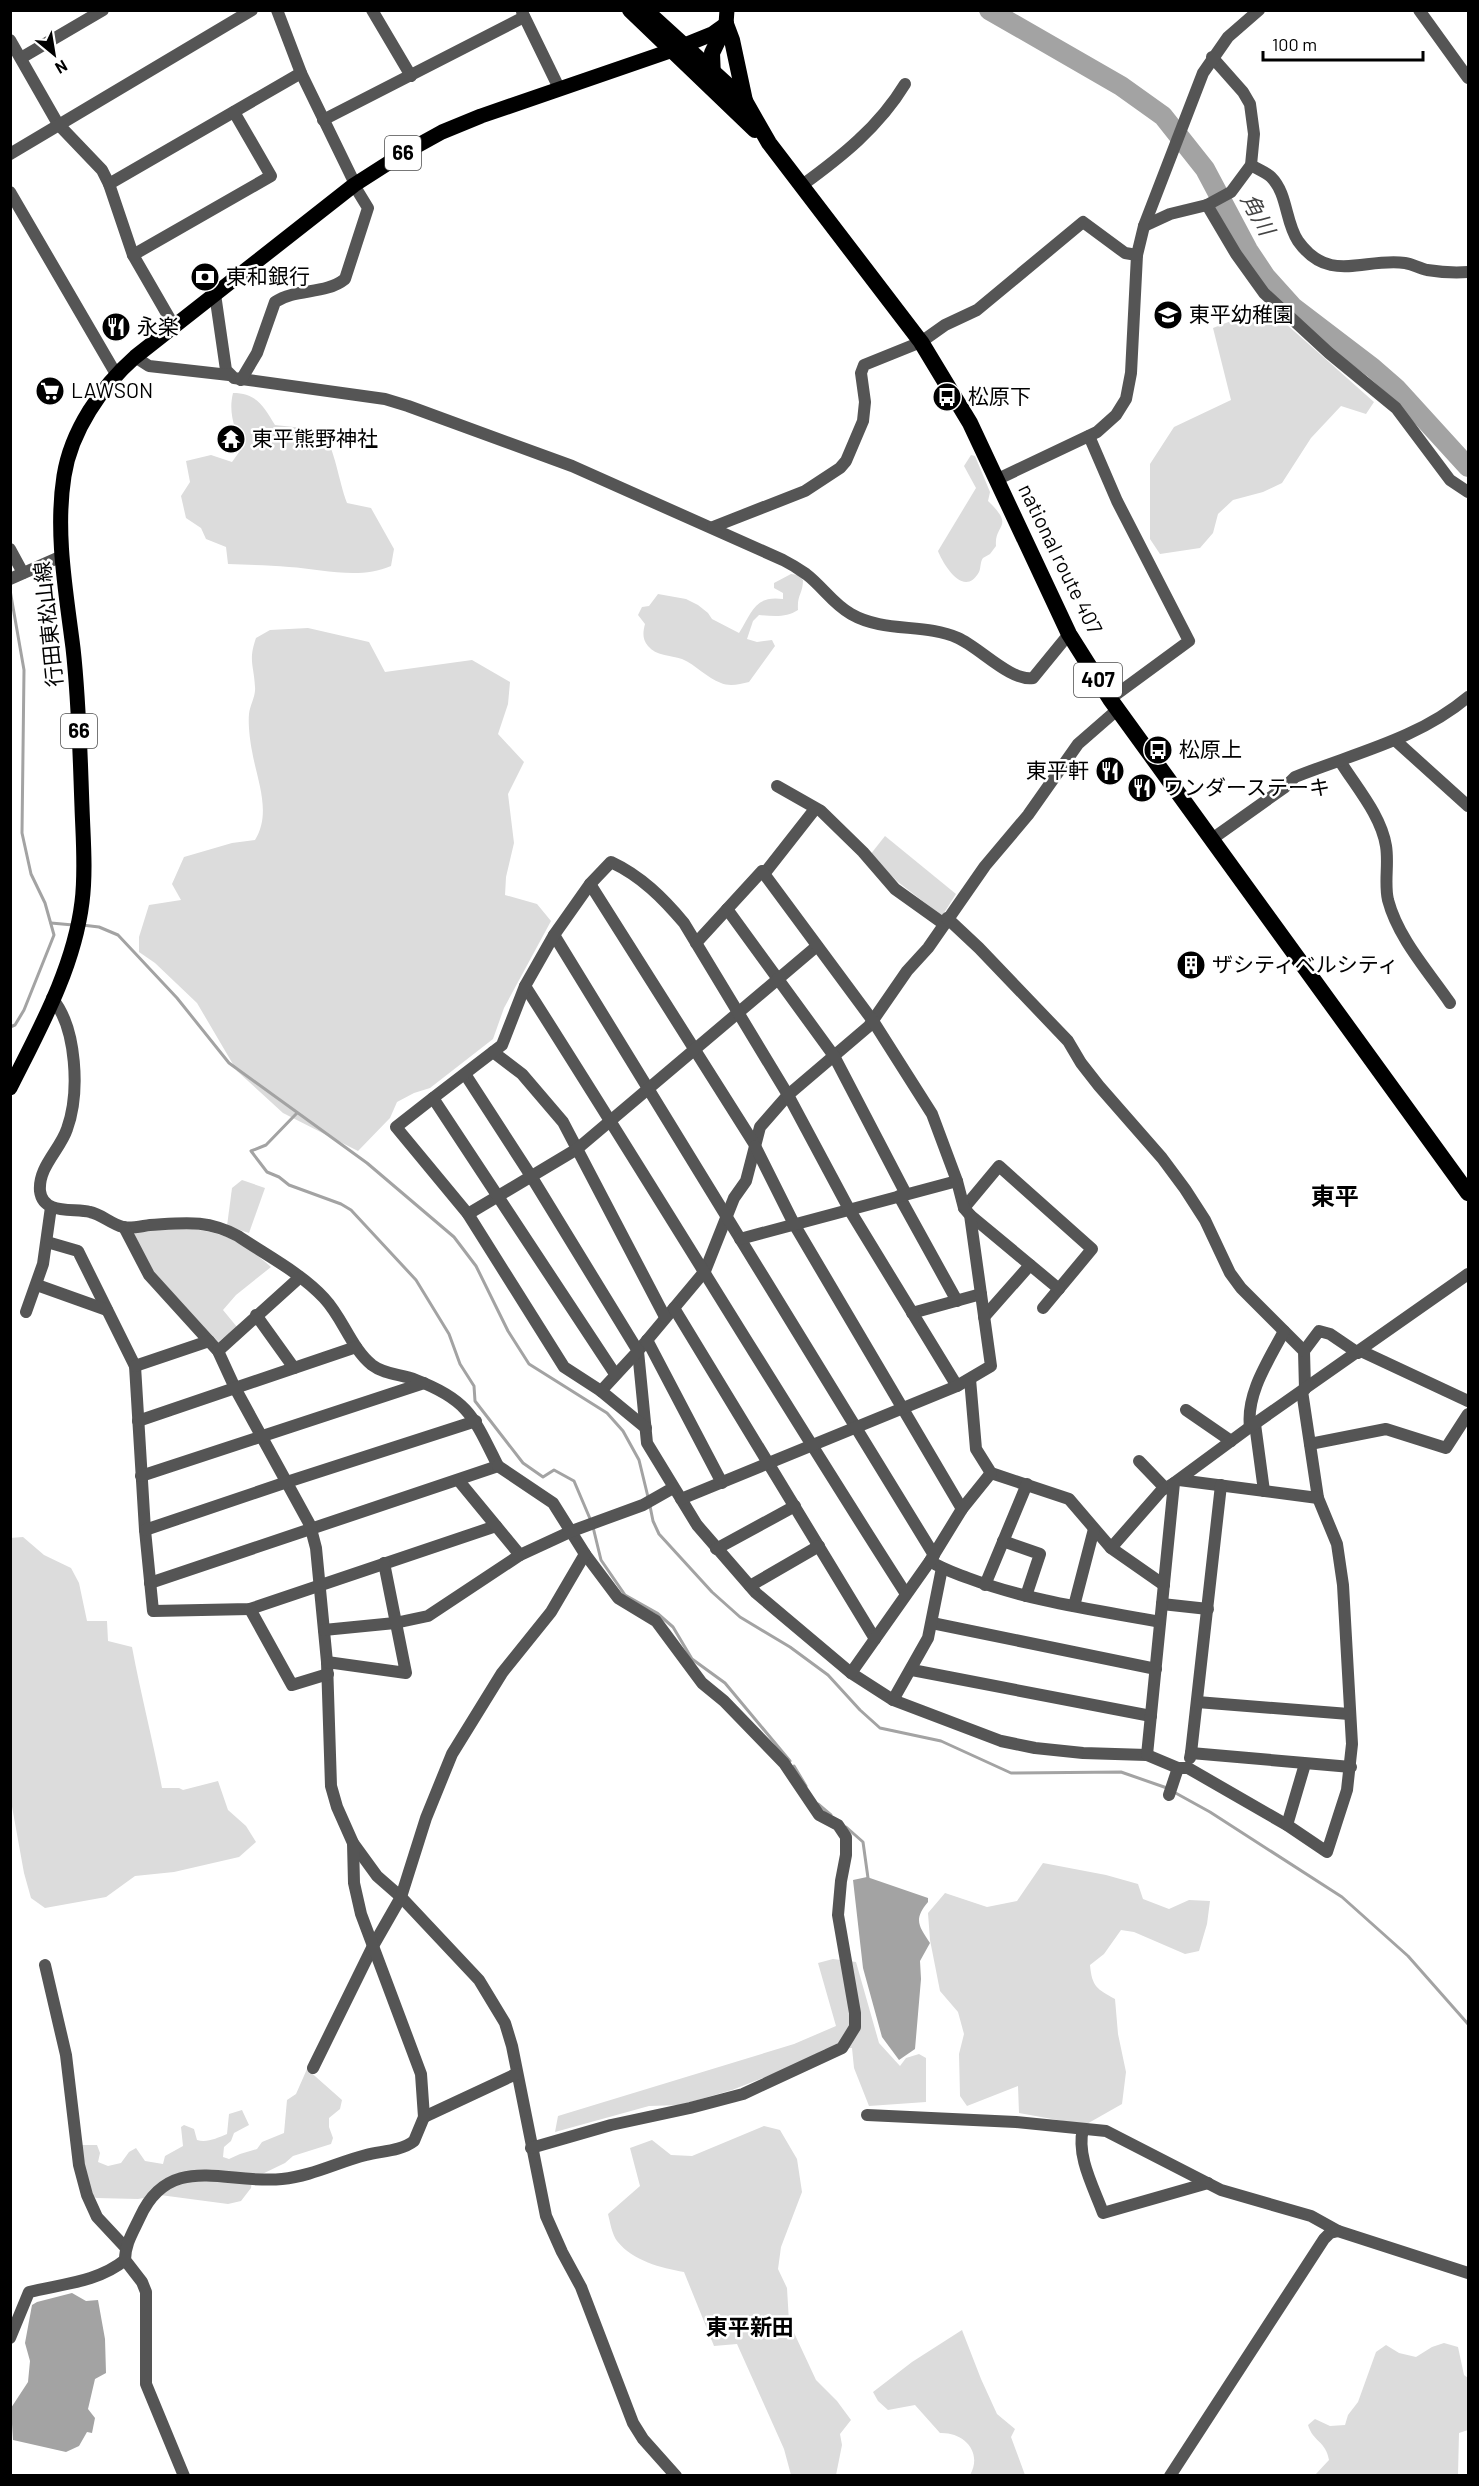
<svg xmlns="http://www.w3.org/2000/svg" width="1479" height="2486" viewBox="0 0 1479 2486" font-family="Barlow,'Noto Sans JP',sans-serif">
<rect width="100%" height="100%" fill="#fff"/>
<g fill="#dcdcdc">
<polygon points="1267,307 1374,402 1366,414 1341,406 1311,438 1282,483 1263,492 1233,500 1218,514 1213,533 1200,548 1160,554 1150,539 1150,464 1174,427 1231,400 1213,328"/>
<path d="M233 393C257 393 264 407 275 425L322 430C336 452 338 479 347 503L371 508 394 549 391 566C359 580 322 569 289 567 269 565 248 565 228 564L226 547 206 539 201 528 186 518 181 496 190 482 186 461 211 455 232 462 242 448C235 429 228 413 233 393Z"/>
<path d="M971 455 975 456 990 492 988 501C1016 528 994 523 996 546L990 554 983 558C980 562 981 568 979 572 964 599 943 564 938 551L976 488 964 466Z"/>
<path d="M791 574 798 575 803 580C803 594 797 594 798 610 786 618 773 616 759 615L753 621 747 639 757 642 772 640 775 646 749 682C740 684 730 687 721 683 707 678 696 665 682 659 670 655 656 656 648 646 642 639 643 632 645 624L638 615 642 607 649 606 658 594 686 599 698 605 708 613 712 619 739 633C752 613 754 595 783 599V593L774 588V583Z"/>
<path d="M308 628 369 642 385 672 472 660 510 682 508 704 498 734 524 762 508 794 514 843 506 877 505 895 537 904 551 921 504 1008 493 1039 430 1088 414 1093 397 1102 390 1118 358 1151 283 1113 237 1071 197 1003 155 963 139 952V937L149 905 181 900 172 884 184 857 232 843 255 840C272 813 257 780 252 751 250 740 248 725 249 714 250 705 256 696 255 687 254 665 248 661 256 638L270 630Z"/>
<polygon points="885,836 956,894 942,916 898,882 870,855"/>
<polygon points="242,1180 265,1188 249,1233 227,1226 232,1188"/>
<path d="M180 1228C222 1231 239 1239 271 1267L236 1295 223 1310 237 1327 217 1343 155 1276 132 1233Z"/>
<path d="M23 1537 44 1555 71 1568 79 1583 87 1621H107L108 1641 132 1647C141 1695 153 1741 162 1788H179L183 1790 218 1781 228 1810 246 1826 256 1842 239 1857 174 1872 135 1876 106 1897 45 1908 31 1898 24 1873 11 1801 10 1538Z"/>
<path d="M1043 1863 1106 1875 1138 1884 1143 1899 1169 1909 1189 1900 1210 1901 1207 1924 1199 1951 1185 1954 1134 1932 1121 1930 1104 1954 1090 1965C1092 1987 1097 1989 1115 1999L1118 2034 1126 2072 1122 2104 1085 2125 1019 2113 1018 2086 967 2106 960 2096 959 2054 964 2034 958 2012 940 1991 930 1940 928 1913 945 1893 987 1907 1017 1901Z"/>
<polygon points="833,1959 856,1962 879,2043 900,2066 906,2058 919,2054 926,2058 926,2102 869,2106 854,2068 852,2048 825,2049 786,2069 732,2090 680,2105 649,2106 555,2132 558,2116 794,2044 836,2026 818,1963"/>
<path d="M307 2069 342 2100 340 2109 329 2118V2127L333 2138 331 2144 293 2156 285 2163 252 2179 251 2188 241 2201 228 2204 160 2195 138 2199 96 2198 90 2193 81 2145H97L100 2153 98 2162 108 2166 121 2163 129 2152 136 2148 145 2161 163 2164 165 2156 183 2146 181 2127 184 2125 194 2129 197 2140C207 2143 217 2138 227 2134L229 2114 242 2110 249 2125 234 2133 231 2141 224 2147 223 2157 229 2159 240 2154 257 2149 262 2142 284 2133 287 2100 296 2094Z"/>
<path d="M764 2126 780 2130 797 2159 802 2192 781 2247 778 2269 787 2288 789 2322 816 2380 837 2401 851 2420 840 2434 842 2445 836 2475H791L784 2449 737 2344 714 2346 684 2272C661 2268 633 2261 617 2241 612 2234 610 2222 608 2214L640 2186 630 2148 652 2140 671 2155 692 2156Z"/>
<path d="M962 2330 981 2379 997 2414 1015 2429 1011 2437 1025 2475H970C983 2452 964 2432 940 2433L915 2405 888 2410 878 2401 873 2392 912 2362Z"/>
<path d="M1444 2343 1458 2347 1464 2375 1468 2378V2430L1459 2433 1458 2475H1315L1329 2460C1326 2441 1313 2442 1308 2425L1315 2419 1330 2426 1345 2425 1348 2415 1358 2402 1376 2352 1386 2345 1399 2353 1416 2357 1432 2347Z"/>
</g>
<g fill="#a3a3a3">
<path d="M867 1877 928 1898V1902C913 1920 919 1926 930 1943L920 1961 921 1979 915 2049 899 2060 882 2037 863 1968 853 1880Z"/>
<polygon points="72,2293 86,2301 98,2300 105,2339 106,2373 95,2379 88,2409 95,2418 92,2433 87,2432 79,2446 66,2452 13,2440 11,2408 28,2382 30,2361 25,2343 32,2305 37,2302"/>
</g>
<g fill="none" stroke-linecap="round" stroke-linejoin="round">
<g stroke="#a3a3a3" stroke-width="3">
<polyline points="10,590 24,670 22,833 31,874 45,903 54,935 24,1010 15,1025 10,1027"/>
<polyline points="51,923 73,925"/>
<polyline points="82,925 99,927 118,935 177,998 229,1063 367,1163 454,1237 476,1266 508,1331 529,1364 607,1413 623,1431 639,1460 648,1497"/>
<polyline points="297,1113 266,1145 251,1151 267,1172 279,1177 289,1185 341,1204 351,1210 416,1280 449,1334 460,1364 474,1386 475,1401 523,1463 543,1477 554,1470 574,1481 591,1521"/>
<polyline points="650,1506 653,1521 659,1534 712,1592 740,1617 790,1647 828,1675 860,1710 880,1728 941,1741 1011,1773 1121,1772 1167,1788"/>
<polyline points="593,1527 601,1560 625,1595 657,1613 673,1627 692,1659 725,1683 790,1761"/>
<polyline points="794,1766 806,1786"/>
<polyline points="1172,1791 1210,1812 1342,1897 1408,1956 1468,2024"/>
<polyline points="818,1804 831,1815"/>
<polyline points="846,1827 863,1842 868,1878"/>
</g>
<polyline stroke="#a3a3a3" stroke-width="20" points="989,10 1121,86 1163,116 1205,169 1248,250 1266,277 1293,307 1373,368 1396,388 1468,467"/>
<g stroke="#555" stroke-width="12">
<polyline points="277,10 301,73 355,184"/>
<polyline points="372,10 411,76"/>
<polyline points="1419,10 1468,78"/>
<polyline points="522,12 559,88"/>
<polyline points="10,40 58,124 102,170 109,184 133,255 174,326"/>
<polyline points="21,58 103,10"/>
<polyline points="323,120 524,17"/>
<polyline points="10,154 252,10"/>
<path d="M1251 165C1257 169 1266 172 1271 177 1288 194 1285 222 1298 241 1329 285 1365 257 1405 263 1412 264 1419 268 1427 270 1440 272 1456 273 1468 272"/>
<polyline points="109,184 301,73"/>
<path d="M801 186C841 157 879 127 905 84"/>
<polyline points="10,192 116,374"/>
<polyline points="1207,205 1236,254 1264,293 1329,353 1396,408 1450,480 1468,492"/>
<polyline points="1144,226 1170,214 1207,205 1231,192 1251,165 1254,134 1250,104 1243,92 1212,57"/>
<polyline points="133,255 271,176 234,112"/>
<path d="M215 294 226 370 234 378 385 399 408 406 572 466 783 560C791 564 799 569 806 574 822 586 833 604 851 614 884 633 924 623 958 638 979 647 1011 682 1033 678L1069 634"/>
<polyline points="135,357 149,366 229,375"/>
<path d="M241 380 257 353 275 302C296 288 325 295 345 279L368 208 354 185"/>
<polyline points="1089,436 1117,501 1189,641 1110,699"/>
<polyline points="998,479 1097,432 1116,415 1126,399 1131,373 1137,255 1144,226 1203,73 1228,37 1259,10"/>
<polyline points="713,527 805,491 840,468 846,461 863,421 865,402 861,373 864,365 921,342 945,325 977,310 1083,222 1125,253 1137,255"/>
<polyline points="10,549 23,573"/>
<polyline points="10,579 62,556"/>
<polyline points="1117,710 1078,744 1028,815 985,866 928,948 907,971 869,1026 788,1095 760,1127 746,1181 734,1198 705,1271 638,1351 647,1443 697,1525 756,1593 851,1673 893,1700 1001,1741 1035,1748 1083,1753 1147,1755 1178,1768 1188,1768 1287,1825 1327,1852 1347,1790 1352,1744 1343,1585 1337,1544 1318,1498 1302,1391"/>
<polyline points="1396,741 1468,806"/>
<path d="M1340 761C1356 787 1381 815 1386 846 1389 864 1384 883 1388 900 1398 938 1428 971 1450 1003"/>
<polyline points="777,786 821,811 863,852 895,889 944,924"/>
<path d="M1212 839 1285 787 1295 777C1355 753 1418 739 1468 697"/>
<polyline points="764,874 815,809"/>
<polyline points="590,884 755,1145"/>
<polyline points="727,909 834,1056 906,1194"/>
<polyline points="947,918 979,948 1068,1041 1081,1063 1099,1086 1162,1158 1185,1189 1205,1220 1230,1273 1241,1288 1304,1351 1305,1389"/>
<polyline points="554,935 934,1555"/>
<path d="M525 986C654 1188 777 1393 906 1594"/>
<path d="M52 998C77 1028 80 1093 67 1129 60 1150 38 1167 40 1191 43 1215 73 1208 90 1212 101 1214 111 1224 123 1227 130 1229 142 1226 150 1225 184 1223 206 1219 238 1236 266 1255 301 1273 324 1298 343 1318 351 1348 372 1365 385 1375 401 1374 416 1380 469 1400 474 1418 498 1466L150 1583"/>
<polyline points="493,1052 522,1074 563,1122 665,1317"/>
<polyline points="465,1074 531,1176 638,1351 601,1391"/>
<polyline points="433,1098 396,1127 468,1214 564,1367 601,1391 646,1428"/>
<polyline points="755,1146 794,1224 962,1509"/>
<polyline points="899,1196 957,1301"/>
<polyline points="964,1208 999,1166 1092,1249 1043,1308"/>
<polyline points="468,1214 577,1149 817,946"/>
<polyline points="970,1215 1059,1289"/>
<polyline points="124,1227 149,1275 218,1351 235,1388 310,1525 316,1548 327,1662 331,1786 337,1807 353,1843 377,1876 401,1897 479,1980 505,2023 512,2046 546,2216 562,2252 581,2287 633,2423 643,2439 676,2476"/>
<polyline points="740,1239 957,1181"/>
<polyline points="47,1242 78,1251 135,1366 145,1530 153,1611 250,1609 496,1526"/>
<polyline points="37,1285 107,1310"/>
<polyline points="674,1308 875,1639"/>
<polyline points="26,1312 43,1264 51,1207"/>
<polyline points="912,1313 981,1294"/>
<polyline points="256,1315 294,1368"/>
<polyline points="984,1317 1030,1265"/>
<polyline points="647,1340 722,1483"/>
<polyline points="218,1351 299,1278"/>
<polyline points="1304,1351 1319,1331 1330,1334 1358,1353"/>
<polyline points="1361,1351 1468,1401"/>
<polyline points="135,1366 209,1341"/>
<path d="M615 1374 433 1098 502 1045 525 986 554 935 590 884 611 862C641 876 663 898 684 923L788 1095 849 1209 957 1386"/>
<polyline points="970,1379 976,1449 991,1473 1069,1499 1111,1548 1164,1585"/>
<polyline points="1186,1410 1231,1441"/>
<polyline points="138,1421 356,1347"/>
<polyline points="1255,1424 1264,1491"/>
<path d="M1250 1427C1246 1393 1269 1360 1284 1331"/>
<polyline points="1310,1444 1386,1429 1446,1448 1468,1414"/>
<polyline points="1139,1461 1165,1488"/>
<polyline points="498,1466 553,1503 585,1554 618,1598 656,1621 702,1683 724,1701 784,1763 819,1815 838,1825 846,1837 846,1855 841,1881 838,1915 855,2013 855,2027 842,2048 743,2094 690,2108 611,2125 531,2148"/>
<polyline points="141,1476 424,1383"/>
<polyline points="1179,1480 1318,1498"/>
<polyline points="459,1481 520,1555 572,1531 643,1505 673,1488"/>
<polyline points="681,1499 957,1386 991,1366 970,1215 964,1208 957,1181 932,1114 873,1021 762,871 696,943"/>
<polyline points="145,1530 287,1482 476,1421"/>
<polyline points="1003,1541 1040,1554 1026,1596"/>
<polyline points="1111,1548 1161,1491 1174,1483"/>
<polyline points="716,1549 795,1506"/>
<path d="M930 1561C942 1569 955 1573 968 1578 1029 1601 1096 1610 1160 1622"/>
<polyline points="985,1585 1027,1484"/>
<polyline points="750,1586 819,1546"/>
<polyline points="1162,1604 1208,1609"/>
<polyline points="1074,1606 1094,1529"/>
<polyline points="250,1609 292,1685 328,1674"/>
<polyline points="932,1623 1156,1669"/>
<polyline points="324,1630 395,1623 428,1616 520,1555"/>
<polyline points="327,1662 406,1673 384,1563"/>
<polyline points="912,1670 1151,1716"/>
<polyline points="851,1673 930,1561 962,1509 991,1473"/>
<polyline points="893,1700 928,1638 942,1568"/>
<polyline points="1197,1702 1349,1714"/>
<polyline points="1191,1753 1221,1485"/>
<polyline points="1147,1755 1174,1483 1250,1427 1468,1274"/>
<polyline points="1190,1758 1191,1753 1351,1767"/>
<polyline points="1169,1795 1178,1768"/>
<polyline points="1287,1825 1305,1764"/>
<polyline points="45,1965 66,2055 79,2165 87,2195 97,2217 125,2247"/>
<polyline points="313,2068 373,1946 401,1897 426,1818 452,1754 502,1673 551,1612 585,1554"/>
<polyline points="867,2115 1016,2122 1106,2131 1221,2190 1311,2216 1338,2231 1468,2273"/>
<polyline points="424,2117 516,2074"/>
<path d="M1083 2129C1076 2156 1094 2188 1103 2213L1208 2183"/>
<path d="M10 2338 29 2292C62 2284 98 2282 125 2260"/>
<path d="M184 2476 146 2384V2292L142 2282 125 2260C125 2244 133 2232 140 2217 170 2151 227 2185 282 2179 312 2176 338 2162 366 2155 382 2151 401 2151 414 2141L424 2117 421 2074 361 1914 354 1883 353 1843"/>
<polyline points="1170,2476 1324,2239 1330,2233 1338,2231"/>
</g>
<path stroke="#000" stroke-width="15" d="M10 1088C39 1030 74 968 82 902 86 871 83 838 82 807 80 754 79 701 73 648 66 592 55 533 64 476 71 431 101 387 135 357L354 185 404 153 442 132 481 116 670 51 712 34 726 24 727 10"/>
<g stroke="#000" stroke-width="16">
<polyline points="630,10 755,130"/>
<polyline points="645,10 745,101 769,143 921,342 970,423 1069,634 1110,699 1468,1193"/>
<polyline points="726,24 732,40 745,101"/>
<polyline points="713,77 712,53 726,24"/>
</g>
</g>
<defs>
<g id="bank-disc" transform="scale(1.5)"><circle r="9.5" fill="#000" stroke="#fff"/><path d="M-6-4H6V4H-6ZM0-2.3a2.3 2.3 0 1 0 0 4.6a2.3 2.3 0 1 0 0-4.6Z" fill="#fff"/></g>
<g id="school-disc" transform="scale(1.5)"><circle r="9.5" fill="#000" stroke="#fff"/><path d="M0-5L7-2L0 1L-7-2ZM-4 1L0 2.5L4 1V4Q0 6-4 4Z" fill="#fff"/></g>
<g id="restaurant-disc" transform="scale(1.5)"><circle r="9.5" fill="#000" stroke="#fff"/><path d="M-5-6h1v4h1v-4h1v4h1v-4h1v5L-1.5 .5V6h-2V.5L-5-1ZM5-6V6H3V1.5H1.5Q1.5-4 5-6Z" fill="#fff"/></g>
<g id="supermarket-disc" transform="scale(1.5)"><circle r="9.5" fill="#000" stroke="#fff"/><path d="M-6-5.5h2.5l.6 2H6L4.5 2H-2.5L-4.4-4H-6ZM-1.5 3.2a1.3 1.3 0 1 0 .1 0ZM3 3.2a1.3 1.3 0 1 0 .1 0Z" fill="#fff"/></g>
<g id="bus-disc" transform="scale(1.5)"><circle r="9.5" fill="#000" stroke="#fff"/><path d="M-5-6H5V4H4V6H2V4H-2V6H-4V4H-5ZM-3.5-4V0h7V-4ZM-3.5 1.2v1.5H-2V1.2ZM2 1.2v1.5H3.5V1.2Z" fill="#fff"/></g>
<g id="temple-disc" transform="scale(1.5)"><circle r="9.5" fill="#000" stroke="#fff"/><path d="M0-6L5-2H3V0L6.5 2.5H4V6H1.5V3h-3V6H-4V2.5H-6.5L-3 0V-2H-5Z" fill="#fff"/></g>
<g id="building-disc" transform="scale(1.5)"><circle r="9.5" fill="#000" stroke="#fff"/><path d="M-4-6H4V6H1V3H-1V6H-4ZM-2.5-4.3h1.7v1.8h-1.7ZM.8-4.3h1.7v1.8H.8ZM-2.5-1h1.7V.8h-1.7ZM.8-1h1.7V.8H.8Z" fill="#fff"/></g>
</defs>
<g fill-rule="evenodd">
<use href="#bank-disc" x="205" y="277"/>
<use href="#school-disc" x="1168" y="315"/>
<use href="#restaurant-disc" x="116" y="327"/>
<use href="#supermarket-disc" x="50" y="391"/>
<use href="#bus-disc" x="947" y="397"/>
<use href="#temple-disc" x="231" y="439"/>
<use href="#bus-disc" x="1158" y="750"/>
<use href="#restaurant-disc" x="1110" y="771"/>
<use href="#restaurant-disc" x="1142" y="788"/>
<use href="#building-disc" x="1191" y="965"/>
</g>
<g text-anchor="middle" stroke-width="5" stroke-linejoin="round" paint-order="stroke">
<g fill="#fff" stroke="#4c4c4c" stroke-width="1.5">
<rect x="385" y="136" width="36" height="34" rx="4.5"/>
<rect x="1074" y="663" width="48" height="34" rx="4.5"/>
<rect x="61" y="714" width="36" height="34" rx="4.5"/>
</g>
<g font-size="20" font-weight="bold" fill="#000">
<text x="403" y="160">66</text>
<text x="1098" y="687">407</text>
<text x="79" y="738">66</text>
</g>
<g font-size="21" fill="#000" stroke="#fff" text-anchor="start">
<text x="226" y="284">東和銀行</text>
<text x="1189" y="322">東平幼稚園</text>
<text x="137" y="334">永楽</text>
<text x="71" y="398">LAWSON</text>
<text x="968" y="404">松原下</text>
<text x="252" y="446">東平熊野神社</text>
<text x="1179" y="757">松原上</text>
<text x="1089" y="778" text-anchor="end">東平軒</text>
<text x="1163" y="795">ワンダーステーキ</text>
<text x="1212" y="972">ザシティベルシティ</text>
</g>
<g font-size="21" fill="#000" stroke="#fff">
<text transform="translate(1060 559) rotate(64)" y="7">national route 407</text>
<text transform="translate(49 624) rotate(-96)" y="7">行田東松山線</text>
</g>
<g font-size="22" font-style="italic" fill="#444" stroke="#fff">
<text transform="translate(1258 214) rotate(61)" y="8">角川</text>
</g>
<g font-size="22" font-weight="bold" fill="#000" stroke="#fff">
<text x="750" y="2335">東平新田</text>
</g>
<g font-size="24" font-weight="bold" fill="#000" stroke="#fff">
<text x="1335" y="1205">東平</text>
</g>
</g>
<rect width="1479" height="2486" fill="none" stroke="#000000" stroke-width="24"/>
<g transform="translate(54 54) rotate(150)" stroke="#ffffff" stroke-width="4.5" paint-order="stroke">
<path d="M0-4.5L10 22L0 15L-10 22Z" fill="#000000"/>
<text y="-9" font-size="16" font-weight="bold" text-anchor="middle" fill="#000000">N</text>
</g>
<path d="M1263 51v9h160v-9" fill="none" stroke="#000000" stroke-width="3"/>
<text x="1272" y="51" font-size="18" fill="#000000" stroke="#ffffff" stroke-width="4.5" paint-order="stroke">100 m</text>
</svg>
